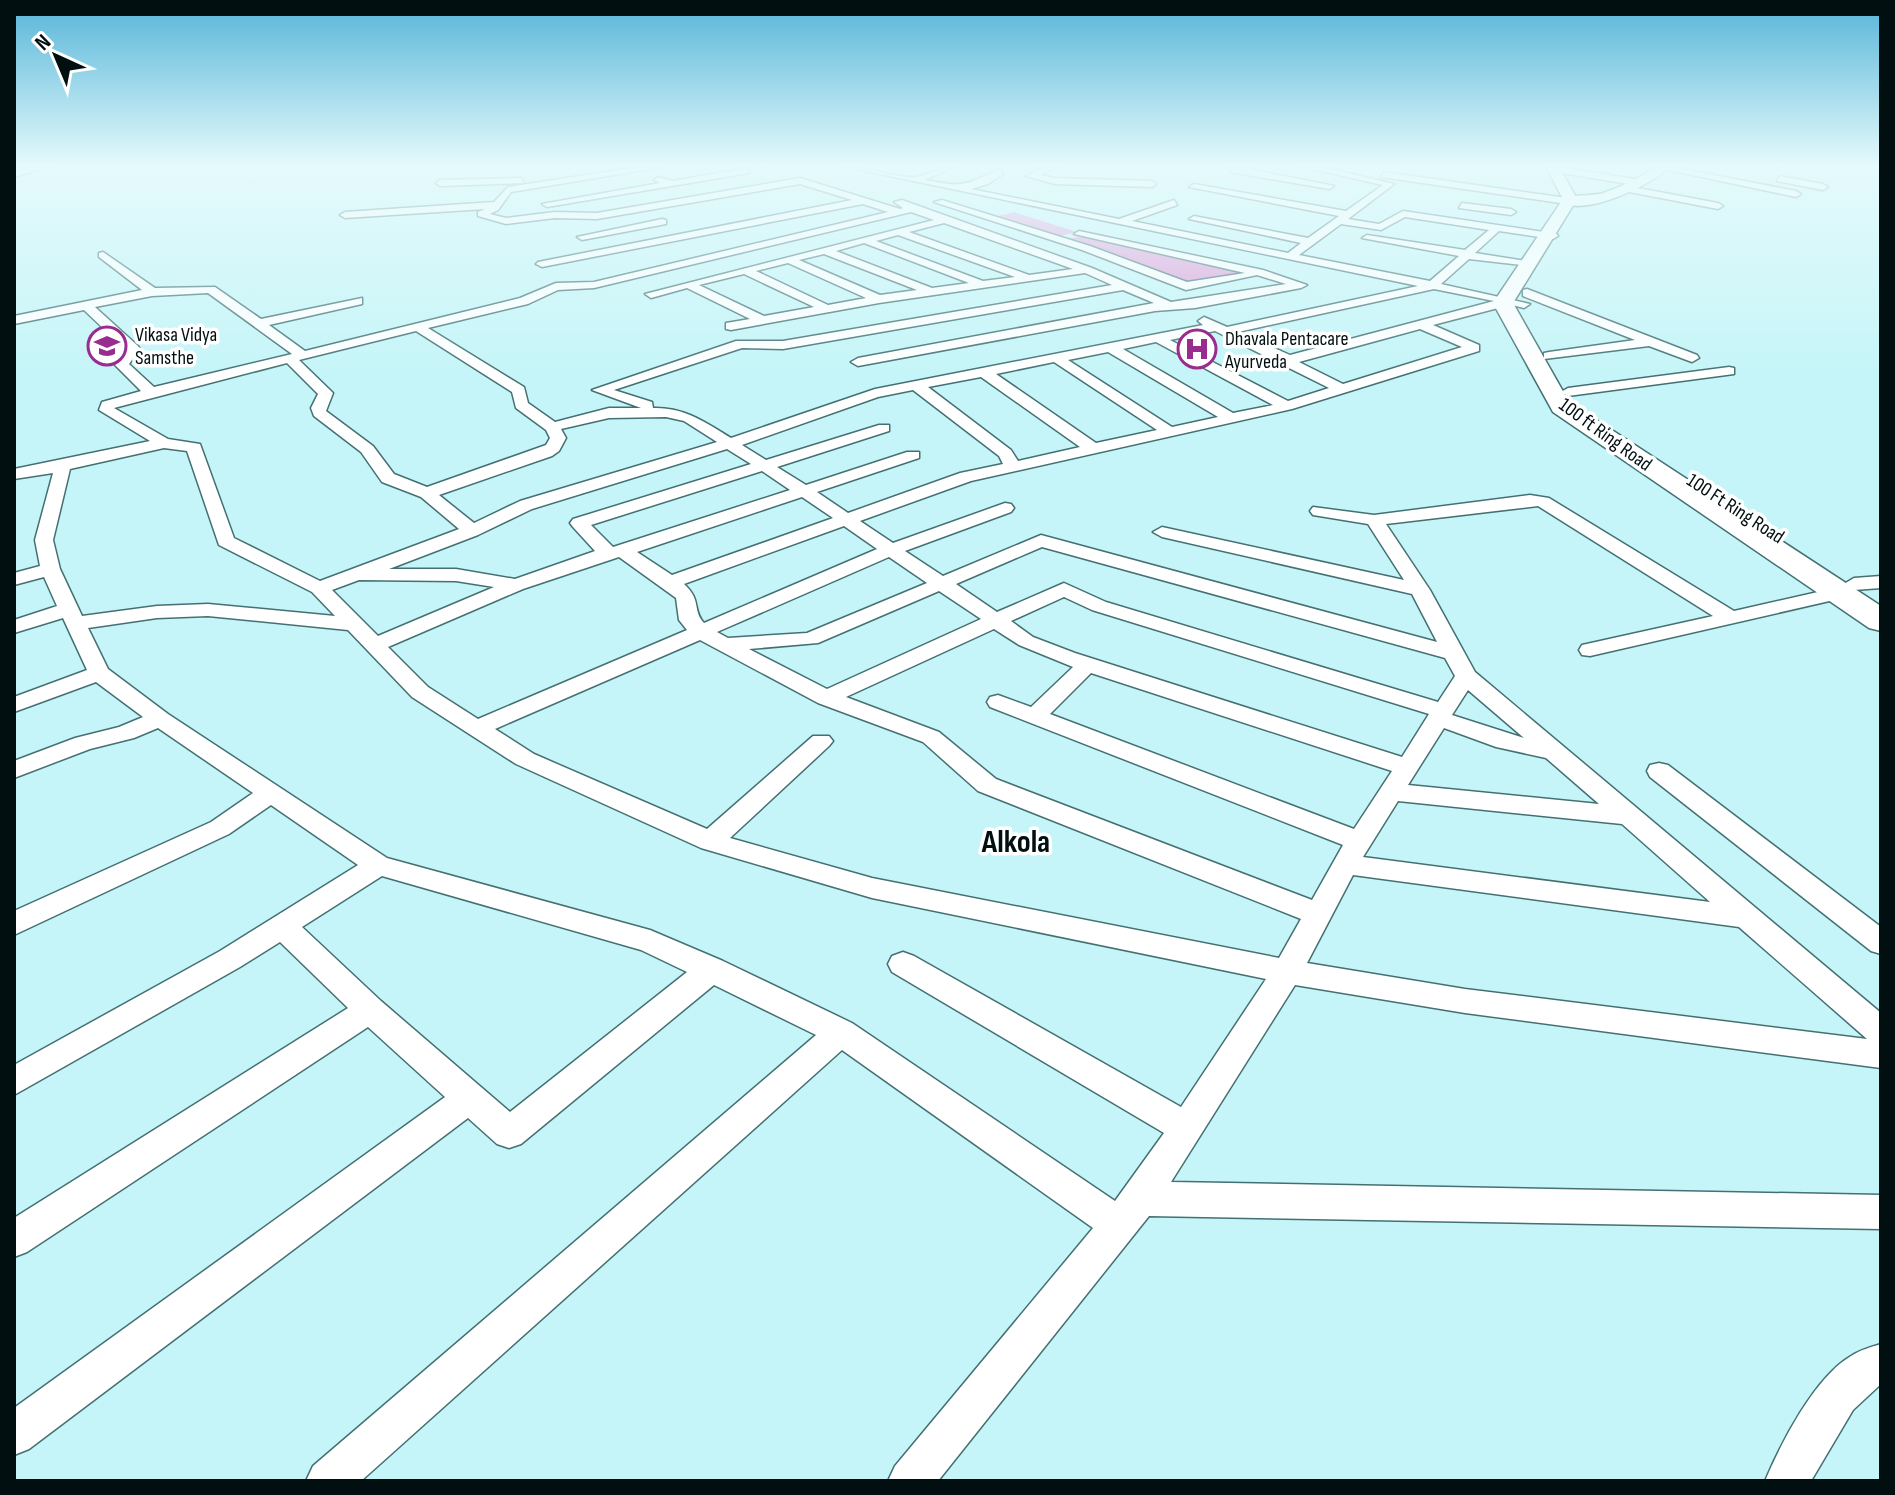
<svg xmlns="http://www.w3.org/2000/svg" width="1895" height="1495" viewBox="0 0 1895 1495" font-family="'Sofia Sans Condensed',sans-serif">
<rect width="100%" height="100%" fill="#c5f5f8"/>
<g fill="#e29cd8">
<polygon points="1014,212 1077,232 1056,237 994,217"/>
<polygon points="1084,236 1249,272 1183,283 1068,239"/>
</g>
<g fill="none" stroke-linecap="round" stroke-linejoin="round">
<g stroke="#447072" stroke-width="3">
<g id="street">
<polygon points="31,167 48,167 14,177 14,171"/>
<path d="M638 167H662L511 192 498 210 490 214 506 218 555 212 597 213 800 178 900 209 903 208 894 202 902 200 1092 268 1171 302 1286 284 1257 275 1186 290 1082 250 934 202 942 200 1090 246 1187 282 1245 273 1074 234 1079 231 1263 270 1307 285 1301 288 1195 308 1155 311 858 366 851 362 858 358 1154 303 1123 290 783 349 742 348 614 390 652 402 653 408C684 407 705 422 731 438L875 389 1203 325 1198 321 1204 317 1227 327 1418 286 846 167C866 167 901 179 916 177 929 175 939 167 953 167L925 180C965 188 964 185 1000 169L1003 174 988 184 971 189 1119 219 1174 200 1177 205 1132 221 1288 253 1301 243 1189 219 1194 216 1308 238 1339 216 1189 187 1194 184 1346 211 1383 185 1303 167H1322L1394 184 1348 219 1379 224 1403 211 1557 234 1558 236 1553 239 1499 231 1475 253 1526 261 1532 264 1530 266 1469 259 1441 284 1530 304 1524 308 1504 303 1502 307 1433 325 1479 345V351L1292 409 971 481 860 521 893 543 1005 503 1011 504 1014 508 1011 512 905 551 943 576 1041 535 1437 642 1412 594 1162 537 1153 532 1162 527 1404 580 1368 524 1313 515 1310 511 1313 507 1374 515 1530 495 1549 498 1734 611 1840 587 1847 589 1850 593 1847 597 1590 656 1582 655 1579 650 1582 645 1713 616 1538 506 1386 524 1430 590 1475 672 1881 1013V1068L1465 1013 1295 985 1171 1182 1881 1195V1229L1149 1216 938 1481H888L895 1466 1093 1228 842 1050 361 1481H306L313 1466 816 1035 714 985 521 1144 509 1148 497 1144 468 1118 29 1449 14 1455V1408L445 1097 368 1027 27 1252 14 1257V1218L348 1008 280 942 240 967 14 1095V1065L220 951 358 865 271 805 229 834 14 935V911L211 822 253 793 158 728 134 738 90 749 14 778V761L75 738 119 727 143 717 96 682 14 712V697L87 670 63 618 14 633V620L57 606 44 577 14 585V573L40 566 35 540 53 473 14 479V469L150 441 99 410 102 402 141 391 115 365 126 350 84 310 14 324V316L142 290 99 257V253L103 252 155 288 215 287 261 319 362 298V304L269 325 305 351 520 298 556 283 594 282 888 212 863 204 542 267 536 264 538 262 852 200 800 184 597 219 555 218 506 224 478 216V212L485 209 345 218 340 215 345 212 494 202 508 187ZM911 212 934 220 645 294 651 298 687 288 750 319 726 323V329L731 330 879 303 1085 273 1112 285 783 341H736L592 390 641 408H609L555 422 528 403 524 387 428 328 528 304 558 290 594 288ZM1405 217 1489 230 1465 250 1367 235 1362 238 1459 256 1430 281 1299 255 1341 224 1381 230ZM944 223 1073 269 1029 275 909 232ZM898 235 1015 277 983 281 876 241ZM864 243 969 283 932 288 836 251ZM824 254 917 290 880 295 799 260ZM788 263 866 298 828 305 756 271ZM744 274 814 307 764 316 699 285ZM1434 289 1494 301 1290 355 1238 332ZM208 293 292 354 154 387 129 364 140 349 138 346 95 307 152 296ZM1420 329 1462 347 1343 384 1299 362ZM416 331 512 392 516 408 546 430 550 438 546 445 427 487 394 474 373 446 326 411 333 393 299 360ZM1215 331 1329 388 1288 401 1170 340ZM1156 342 1273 405 1233 413 1123 349ZM1108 352 1218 417 1172 427 1068 360ZM1054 362 1157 430 1096 443 996 374ZM287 363 318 394 311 408 314 416 361 452 382 482 421 497 459 529 320 581 234 538 200 444 168 439 114 408ZM981 377 1080 447 1018 461 1011 450 928 387ZM913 390 999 456 1003 464 960 473 848 513 817 492 919 458V452H907L806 485 777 467 889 431V425H879L766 460 742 445 878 397ZM666 417 684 421 717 442 520 501 474 523 439 495 552 456 559 451 566 438 561 429 609 418ZM164 448 187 451 219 545 312 592 335 616 208 604 157 606 82 616 60 569 53 540 70 469ZM727 449 751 464 573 519 570 523 573 527 595 551 515 579 456 569H389L478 535 532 509ZM762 471 790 490 613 547 591 525ZM802 497 833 518 672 575 637 552ZM844 526 877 549 704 623C692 610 702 600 684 584ZM1042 547 1445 658 1455 676 1438 702 1106 602 1064 583 997 612 956 584ZM619 557 676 598 679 620 687 630 478 719 428 687 388 647 523 589ZM889 557 927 583 807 633 728 638 717 632ZM359 580 456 581 494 587 378 636 332 590ZM939 591 981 619 827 689 749 649 818 643ZM1064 597 1092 610 1429 714 1402 757 1075 653 1033 637 1011 621ZM208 616 348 630 412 697 516 764 701 848 872 898 1266 979 1181 1107 914 956 903 952 892 956 888 964 892 972 1164 1133 1115 1201 852 1023 723 961 650 930 387 858 168 714 108 669 88 628 157 618ZM994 629 1019 645 1073 667 1031 707 998 695 990 697 987 702 990 707 1343 845 1312 900 996 779 939 732 846 697ZM700 640 818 703 923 742 978 791 1301 919 1279 958 872 878 730 838 829 746 833 741 829 736H813L707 829 534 754 495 729ZM1091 673 1392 771 1354 829 1050 714ZM1468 690 1524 738 1452 715ZM1444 728 1496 747 1546 758 1599 804 1408 785ZM1398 801 1622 824 1710 902 1363 857ZM1353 875 1739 927 1867 1039 1465 989 1307 963ZM382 876 641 950 687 972 510 1112 381 1001 302 927Z"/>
<polygon points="1044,167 1057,167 1040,175 1055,178 1152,181 1156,184 1152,187 1055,184 1026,176"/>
<polygon points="1227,167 1239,167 1334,186 1329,189 1230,172"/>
<polygon points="1559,167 1641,180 1645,183 1641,186 1556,172"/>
<polygon points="1673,167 1796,191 1801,194 1796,197 1659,168"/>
<polygon points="746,168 749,173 547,207 542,204 660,183 654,180 658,177 673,181"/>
<polygon points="1384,172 1567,198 1572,201 1567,204 1381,177"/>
<polygon points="1780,176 1823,184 1828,187 1823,190 1777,181"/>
<polygon points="521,178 524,183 440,186 436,183 440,180"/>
<polygon points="1627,186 1718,203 1723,206 1718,209 1624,191"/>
<polygon points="1462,203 1511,209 1516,212 1511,215 1459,208"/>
<polygon points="662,219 666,220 666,224 582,240 577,237"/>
<polygon points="1527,289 1697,355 1699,358 1692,362 1649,346 1544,359 1544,353 1549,352 1635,340 1523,296 1523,290"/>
<polygon points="1729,367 1734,368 1734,374 1568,396 1561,392 1568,388"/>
<polygon points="1881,576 1881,588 1854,590 1844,584 1854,578"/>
<polygon points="1659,763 1668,765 1881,927 1881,954 1871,951 1650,777 1647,771 1650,765"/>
<path d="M1881 1344V1384L1853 1410 1811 1481H1765C1781 1443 1815 1377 1851 1356 1860 1350 1871 1347 1881 1344Z"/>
</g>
</g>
<g stroke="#447072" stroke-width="3">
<path id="secondary" d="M1655 167H1670C1651 185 1584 218 1560 201 1571 193 1590 197 1603 193 1622 187 1639 178 1655 167Z"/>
</g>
<g stroke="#447072" stroke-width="3">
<polygon id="primary" points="1546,167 1559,167 1577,199 1513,303 1569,402 1881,606 1881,631 1869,628 1553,412 1493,303 1563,199"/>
</g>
<use href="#street" fill="#fff" fill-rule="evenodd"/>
<use href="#secondary" fill="#fff" fill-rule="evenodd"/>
<use href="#primary" fill="#fff" fill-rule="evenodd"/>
</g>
<linearGradient id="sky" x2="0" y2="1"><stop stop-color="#56b5d8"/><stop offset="0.44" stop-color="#e5fafc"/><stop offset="1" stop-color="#e5fafc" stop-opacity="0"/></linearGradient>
<rect width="1895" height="377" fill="url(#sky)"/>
<defs>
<g id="school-ring" transform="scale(2)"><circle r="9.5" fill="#fff" stroke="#982d8f" stroke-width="1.5"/><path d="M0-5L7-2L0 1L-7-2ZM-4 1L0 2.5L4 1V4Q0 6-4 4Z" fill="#982d8f"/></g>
<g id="hospital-ring" transform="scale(2)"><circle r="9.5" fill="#fff" stroke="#982d8f" stroke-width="1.5"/><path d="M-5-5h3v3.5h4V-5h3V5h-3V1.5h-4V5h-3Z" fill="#982d8f"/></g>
</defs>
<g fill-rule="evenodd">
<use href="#school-ring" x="107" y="346"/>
<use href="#hospital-ring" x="1197" y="349"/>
</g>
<g text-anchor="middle" stroke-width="7" stroke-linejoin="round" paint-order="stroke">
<g font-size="20" fill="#010f10" stroke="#fff" text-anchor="start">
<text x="135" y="341">Vikasa Vidya<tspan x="135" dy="23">Samsthe</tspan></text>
<text x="1225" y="345">Dhavala Pentacare<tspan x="1225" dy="23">Ayurveda</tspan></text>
</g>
<g font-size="20" fill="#010f10" stroke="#fff">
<text transform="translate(1606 434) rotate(36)" y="7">100 ft Ring Road</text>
<text transform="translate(1736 508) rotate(33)" y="7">100 Ft Ring Road</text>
</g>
<g font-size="32" font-weight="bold" fill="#010f10" stroke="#fff">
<text x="1016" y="852">Alkola</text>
</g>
</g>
<rect width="1895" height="1495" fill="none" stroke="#010f10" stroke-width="32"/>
<g transform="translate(56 56) rotate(316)" stroke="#ffffff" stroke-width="6" paint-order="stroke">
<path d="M0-6L14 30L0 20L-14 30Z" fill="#010f10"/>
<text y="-12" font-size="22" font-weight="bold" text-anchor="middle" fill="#010f10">N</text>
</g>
</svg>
